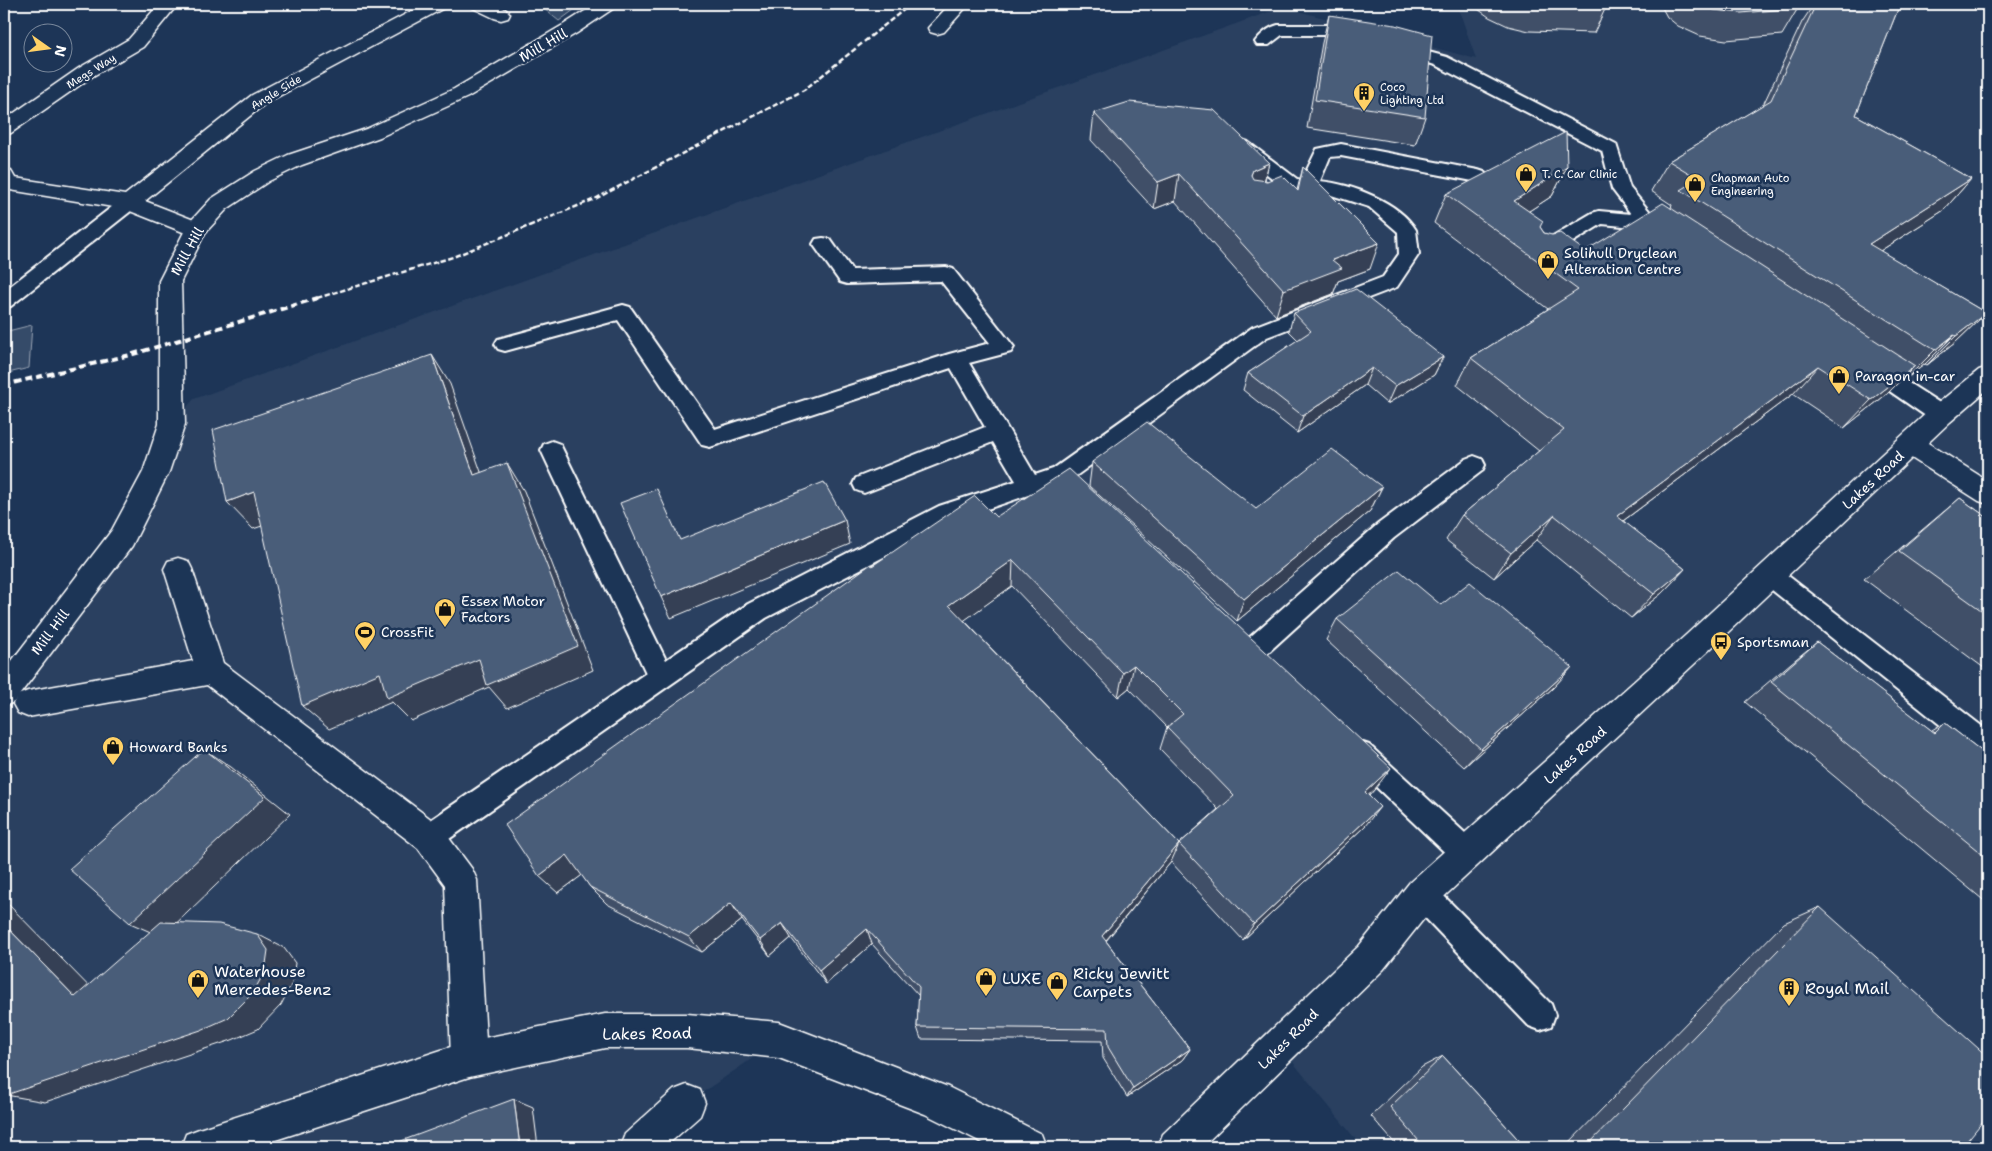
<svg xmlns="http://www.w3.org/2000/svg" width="1992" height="1151" viewBox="0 0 1992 1151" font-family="'Shantell Sans',sans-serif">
<rect width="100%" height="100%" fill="#1d3557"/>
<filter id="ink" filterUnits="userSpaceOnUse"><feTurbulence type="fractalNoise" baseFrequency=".02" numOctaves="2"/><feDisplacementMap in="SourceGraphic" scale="10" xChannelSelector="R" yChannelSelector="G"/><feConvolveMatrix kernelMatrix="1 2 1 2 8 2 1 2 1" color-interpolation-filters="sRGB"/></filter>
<g filter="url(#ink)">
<polygon fill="#2a4161" points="1457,4 1988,4 1988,1147 1362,1147 1279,1045 1266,1062 1176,1147 1029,1147 935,1100 779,1040 687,1103 638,1147 4,1147 4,693 122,538 172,424 194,399 1283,7 1476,59"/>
<g fill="#364b69" stroke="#9aa5b4">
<polygon points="538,4 582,4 559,21"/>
<polygon points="32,325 29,368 4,374 4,332"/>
</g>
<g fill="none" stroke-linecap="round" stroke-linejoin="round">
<g stroke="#fff" stroke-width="4">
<g id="service">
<path d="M1278 25H1334L1361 33 1363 36 1361 39 1355 41 1333 35H1282L1269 45H1257L1255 42C1260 35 1269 27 1278 25Z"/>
<polygon points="1399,44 1447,57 1616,144 1630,188 1655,218 1671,228 1673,232 1671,236 1664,238 1657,236 1644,228 1602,224 1545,259 1538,261 1531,259 1528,254 1531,249 1592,213 1599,211 1631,214 1612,189 1602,151 1435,65 1393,52 1391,49 1393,46"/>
<path d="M1242 140 1248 142 1297 179 1302 180 1317 149 1341 144 1478 170 1484 172 1487 176 1484 180 1478 182 1341 156 1330 157 1320 181C1352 184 1399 202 1416 230L1419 254 1397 287 1267 337 1069 481 955 520 766 618 439 846 429 850 419 846 415 837 419 828 646 673 541 450 544 444 552 441 560 444 666 660 748 604 939 506 1016 481 993 442 872 490 864 493 856 490 853 484 856 478 985 427 951 368 710 447 702 445 618 320 505 351 498 349 495 344 498 339 623 305 630 307 715 429 949 354 990 343 941 281 847 284 840 282 813 244 816 239 823 238 830 239 852 270 946 267 953 269 1014 347 1011 352 969 363 1035 475 1053 469 1253 327 1383 277 1399 254 1398 232 1369 207 1328 194 1286 189 1236 150 1233 146 1236 142Z"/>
<polygon points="129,197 136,199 138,203 136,207 11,306 4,308 4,291 122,199"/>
<polygon points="1869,359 1876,362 1949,409 1952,415 1949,421 1941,423 1933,421 1862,372 1859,367 1862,362"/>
<polygon points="1474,456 1482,459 1485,465 1482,471 1394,538 1260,660 1251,663 1242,660 1239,652 1242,644 1378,524 1466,459"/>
<polygon points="1770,565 1778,568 1988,731 1988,759 1979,756 1762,582 1758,575 1762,568"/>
<polygon points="1360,742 1369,745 1477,844 1481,854 1477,864 1467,867 1457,864 1351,763 1347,754 1351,745"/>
<polygon points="1422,880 1432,884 1551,1004 1555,1015 1551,1026 1540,1030 1529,1026 1412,904 1408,894 1412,884"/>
</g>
</g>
<g stroke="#fff" stroke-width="3">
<g id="minor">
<polygon points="159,4 178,4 143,47 93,76 11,133 4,135 4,120 79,68 129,39"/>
<polygon points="425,4 447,4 444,8 266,103 145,201 204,224 207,229 204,234 196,236 188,234 125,209 4,189 4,169 11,171 15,178 125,195 252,95"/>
<path d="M470 4C483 3 502 2 510 14L508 18 501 20 494 18 473 8Z"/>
<polygon points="950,4 969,4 944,32 937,34 930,32 928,28"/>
<polygon points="1911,435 1920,438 1988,481 1988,504 1979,501 1902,452 1898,445 1902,438"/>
<polygon points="178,558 188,561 192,569 223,663 440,826 472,869 477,880 487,1059 481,1071 469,1077 457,1071 451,1059 445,885 418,848 207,685 28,717 18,713 13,704 18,695 28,691 193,661 164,569 168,561"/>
<polygon points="687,1085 700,1090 705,1103 700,1116 665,1147 620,1147 625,1134 674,1090"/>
</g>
</g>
<g stroke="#fff" stroke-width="3">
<polygon id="tertiary" points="596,4 617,4 614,8 577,33 468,97 380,137 302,165 269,181 227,209 205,233 181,281 185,424 169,472 132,546 14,702 4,706 4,671 112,530 143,472 159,424 159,281 188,224 211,199 255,171 288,155 366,129 454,89 563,25"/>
</g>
<g stroke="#fff" stroke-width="3">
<g id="secondary">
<polygon points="1988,367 1988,389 1950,422 1706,653 1434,906 1383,970 1202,1147 1158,1147 1163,1134 1359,946 1410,882 1686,635 1932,408 1979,370"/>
<polygon points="605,1014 687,1014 779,1022 948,1087 1042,1134 1047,1147 991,1147 925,1114 779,1058 687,1048 605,1048 469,1077 254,1147 181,1147 186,1134 199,1129 469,1041"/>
</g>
</g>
<use href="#service" fill="#1d3557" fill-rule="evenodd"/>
<use href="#minor" fill="#1d3557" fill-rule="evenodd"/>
<use href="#tertiary" fill="#1d3557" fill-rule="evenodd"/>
<use href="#secondary" fill="#1d3557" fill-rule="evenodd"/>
<polyline stroke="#fff" stroke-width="2.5" stroke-dasharray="5.5 2.5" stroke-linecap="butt" points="317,298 453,257 595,199 804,90 911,4"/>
<polyline stroke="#fff" stroke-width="4" stroke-dasharray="7 4" stroke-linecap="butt" points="4,385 130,355 321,297"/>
</g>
<g fill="#405068" stroke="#fff" fill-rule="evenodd">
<polygon points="1473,4 1601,4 1606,7 1594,33 1529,31 1508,26 1489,17 1475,7"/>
<polygon points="1660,4 1793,4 1798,8 1782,35 1726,40 1700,36 1678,26 1667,17"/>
<polygon points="1814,4 1900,4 1856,115 1971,179 1944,210 1880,251 1986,313 1956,342 1927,365 1925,364 1906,379 1904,377 1888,393 1844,428 1793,394 1623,521 1685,569 1662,593 1631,618 1536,540 1494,578 1446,540 1462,515 1539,451 1457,385 1471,358 1548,309 1434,223 1446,194 1567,167 1552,196 1529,211 1544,233 1585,251 1671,208 1672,205 1651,191 1669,161 1763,105 1802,22"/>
<polygon points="1329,15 1425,117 1415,145 1307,128 1322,43"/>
<polygon points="1094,113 1269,163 1265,180 1297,190 1303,167 1370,269 1338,281 1333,294 1276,316 1175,201 1154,209 1091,140"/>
<polygon points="1294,313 1443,357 1434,375 1387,404 1365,385 1297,433 1243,390 1248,373 1298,340 1289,331"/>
<polygon points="1092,462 1256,509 1382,487 1370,511 1237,621 1089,486"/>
<polygon points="1960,498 1988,518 1988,671 1864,579"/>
<path d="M996 517 1375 789 1369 796 1365 826 1243 940 1171 862 1106 941 1190 1049 1182 1060 1127 1097 1103 1058 1102 1041 921 1039 917 1027 919 996 872 944 826 984 791 938 770 956 742 920 702 952 607 904 590 887 582 875 558 893 872 566ZM1012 586 1118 697 1129 688 1167 727 1160 749 1218 809 1179 844 964 620Z"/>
<polygon points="1441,605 1572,667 1554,687 1464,767 1326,640 1337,619"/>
<polygon points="1817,642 1932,731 1945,723 1988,756 1988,904 1745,702 1791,663"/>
<polygon points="1820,907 1962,1147 1565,1147 1784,923"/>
<polygon points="1443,1056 1525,1147 1398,1147 1371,1116 1422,1067"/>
</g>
<g fill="#344155" stroke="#fff">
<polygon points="1269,163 1262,189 1247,196 1251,175 1253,170"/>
<polygon points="1567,167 1552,196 1500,230 1514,201"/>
<polygon points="1179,174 1175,201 1154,209 1158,182"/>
<polygon points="1971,179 1944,210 1844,274 1869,244"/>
<polygon points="1379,243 1370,269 1338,281 1333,294 1276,316 1284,290 1332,260"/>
<polygon points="1986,313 1956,342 1927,365 1956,336"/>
<polygon points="1954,335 1925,364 1906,379 1935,350"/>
<polygon points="432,355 450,384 492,503 474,475"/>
<polygon points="1443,357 1434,375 1387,404 1395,386"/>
<polygon points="1818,366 1793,394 1596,541 1617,516"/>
<polygon points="1915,366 1888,393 1844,428 1871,400"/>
<polygon points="1372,368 1365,385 1297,433 1303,416"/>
<polygon points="507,463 524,491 593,670 507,708 489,687 411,721 392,702 329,729 302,706"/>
<polygon points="1382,487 1370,511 1237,621 1244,599"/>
<polygon points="254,492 280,520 253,529 227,502"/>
<polygon points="1554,515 1536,540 1494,578 1511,553"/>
<polygon points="845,520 850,544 671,618 661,597"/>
<polygon points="1013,560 1012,586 951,630 949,605"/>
<polygon points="1685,569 1662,593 1631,618 1654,594"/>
<polygon points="1134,665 1129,688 1118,697 1123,673"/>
<polygon points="1572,667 1554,687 1464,767 1481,749"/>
<polygon points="204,749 231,767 290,814 162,937 130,923"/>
<polygon points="1391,768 1375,789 1350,812 1365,792"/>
<polygon points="1380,807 1365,826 1243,940 1254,924"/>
<polygon points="1179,844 1171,862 1097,951 1102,936"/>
<polygon points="567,855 585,873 558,893 539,876"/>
<polygon points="4,900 111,1009 75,997 4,924"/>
<polygon points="731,903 742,920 702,952 689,937"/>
<polygon points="782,923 791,938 770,956 760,940"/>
<polygon points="867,929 872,944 826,984 819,970"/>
<polygon points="257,934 284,948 295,963 292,983 281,1005 258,1029 232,1040 45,1102 6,1095"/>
<polygon points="1190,1049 1182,1060 1127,1097 1133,1088"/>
<polygon points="514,1099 533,1107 538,1147 520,1147"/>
</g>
<g fill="#4a5d79" stroke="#fff" fill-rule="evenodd">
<polygon points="1540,4 1601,4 1606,7"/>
<polygon points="1702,4 1793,4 1798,8 1741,13 1714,10"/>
<polygon points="1816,4 1900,4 1856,115 1971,179 1869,244 1986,313 1956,336 1954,335 1935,350 1681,190 1699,179 1669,161 1771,100"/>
<polygon points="1329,15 1395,25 1432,35 1425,117 1315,100"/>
<polygon points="1129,102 1214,110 1269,163 1253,170 1251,175 1253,179 1267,181 1282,175 1298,191 1303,167 1379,243 1332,260 1342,268 1284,290 1179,174 1158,182 1094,113"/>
<polygon points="1566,132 1567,167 1514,201 1543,221 1540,227 1544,233 1552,235 1560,233 1585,251 1663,203 1915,366 1871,400 1818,366 1617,516 1685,569 1654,594 1554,515 1511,553 1462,515 1564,430 1471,358 1578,290 1446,194"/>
<polygon points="1356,289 1443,357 1395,386 1372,368 1303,416 1248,373 1311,331 1294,313"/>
<polygon points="432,355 474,475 507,463 578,646 487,685 479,659 387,698 380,673 302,706 254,492 227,502 213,430"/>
<polygon points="1147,422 1256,509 1332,449 1382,487 1244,599 1092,462"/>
<path d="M1069 469 1391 768 1365 792 1380 807 1254 924 1179 844 1102 936 1190 1049 1133 1088 1108 1047 1107 1029 917 1027 919 987 867 929 819 970 782 923 760 940 731 903 689 937 590 887 567 855 539 876 505 825 871 564 872 566 975 496 996 517ZM1013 560 1123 673 1134 665 1183 714 1167 727 1234 796 1179 844 949 605Z"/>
<polygon points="824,482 845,520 661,597 620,503 657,489 680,540"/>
<polygon points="1960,498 1988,518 1988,615 1899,551"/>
<polygon points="1399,570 1441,605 1470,582 1572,667 1481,749 1337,619"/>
<polygon points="1817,642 1935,733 1945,723 1988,756 1988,859 1771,682"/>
<polygon points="204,749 265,797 130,923 69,869"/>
<polygon points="1820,907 1988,1057 1988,1115 1962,1147 1586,1147"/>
<polygon points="161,922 219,924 257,934 268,950 265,971 253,993 228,1018 201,1030 6,1095 4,1088 4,924 75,997"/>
<polygon points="1443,1056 1525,1147 1424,1147 1390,1107"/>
<polygon points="514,1099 520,1147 385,1147"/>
</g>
</g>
<defs>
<g id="building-pin" transform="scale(1.125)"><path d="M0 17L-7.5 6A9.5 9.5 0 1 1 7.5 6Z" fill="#ffd166" stroke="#1d3557"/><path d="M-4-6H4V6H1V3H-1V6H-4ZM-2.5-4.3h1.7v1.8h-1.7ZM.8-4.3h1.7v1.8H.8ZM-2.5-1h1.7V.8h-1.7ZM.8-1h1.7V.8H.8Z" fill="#111"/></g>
<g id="shop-pin" transform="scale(1.125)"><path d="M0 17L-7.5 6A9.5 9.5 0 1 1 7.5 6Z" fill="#ffd166" stroke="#1d3557"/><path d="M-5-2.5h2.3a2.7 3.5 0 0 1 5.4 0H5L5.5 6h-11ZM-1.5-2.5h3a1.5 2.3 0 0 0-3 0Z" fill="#111"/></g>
<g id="stadium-pin" transform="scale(1.125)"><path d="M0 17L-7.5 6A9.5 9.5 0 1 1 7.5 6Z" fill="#ffd166" stroke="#1d3557"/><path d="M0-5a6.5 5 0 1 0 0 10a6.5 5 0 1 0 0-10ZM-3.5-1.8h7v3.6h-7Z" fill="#111"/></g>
<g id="bus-pin" transform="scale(1.125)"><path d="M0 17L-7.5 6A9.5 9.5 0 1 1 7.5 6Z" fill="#ffd166" stroke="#1d3557"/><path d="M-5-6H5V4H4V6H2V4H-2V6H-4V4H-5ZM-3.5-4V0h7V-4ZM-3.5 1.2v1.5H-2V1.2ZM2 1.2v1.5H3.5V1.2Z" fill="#111"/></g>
</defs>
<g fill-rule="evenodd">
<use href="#building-pin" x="1364" y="93"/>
<use href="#shop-pin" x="1526" y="174"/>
<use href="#shop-pin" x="1695" y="184"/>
<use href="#shop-pin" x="1548" y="261"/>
<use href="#shop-pin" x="1839" y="376"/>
<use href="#shop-pin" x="445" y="609"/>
<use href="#stadium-pin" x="365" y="632"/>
<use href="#bus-pin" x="1721" y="642"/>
<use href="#shop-pin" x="113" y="747"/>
<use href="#shop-pin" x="986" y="978"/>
<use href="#shop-pin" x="198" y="980"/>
<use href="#shop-pin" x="1057" y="982"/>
<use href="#building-pin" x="1789" y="988"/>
</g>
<g text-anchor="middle" stroke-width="5" stroke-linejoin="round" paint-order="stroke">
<g font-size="11" fill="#fff" stroke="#1d3557">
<text transform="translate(91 71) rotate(-32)" y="4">Megs Way</text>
<text transform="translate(276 92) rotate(-31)" y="4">Angle Side</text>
</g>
<g font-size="11" fill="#fff" stroke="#1d3557" text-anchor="start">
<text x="1380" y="91">Coco<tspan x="1380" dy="13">Lighting Ltd</tspan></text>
<text x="1542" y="178">T. C. Car Clinic</text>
<text x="1711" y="182">Chapman Auto<tspan x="1711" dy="13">Engineering</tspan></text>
</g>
<g font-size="14" fill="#fff" stroke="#1d3557">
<text transform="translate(543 45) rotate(-30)" y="5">Mill Hill</text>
<text transform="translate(187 251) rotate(-61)" y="5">Mill Hill</text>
<text transform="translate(1873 480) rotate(-43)" y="5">Lakes Road</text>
<text transform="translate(50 632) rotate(-53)" y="5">Mill Hill</text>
<text transform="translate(1575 755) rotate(-42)" y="5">Lakes Road</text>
<text transform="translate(1288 1039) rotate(-45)" y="5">Lakes Road</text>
</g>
<g font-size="14" fill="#fff" stroke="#1d3557" text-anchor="start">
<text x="1564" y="258">Solihull Dryclean<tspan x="1564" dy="16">Alteration Centre</tspan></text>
<text x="1855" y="381">Paragon in-car</text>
<text x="461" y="606">Essex Motor<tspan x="461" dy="16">Factors</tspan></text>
<text x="381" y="637">CrossFit</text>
<text x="1737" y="647">Sportsman</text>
<text x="129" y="752">Howard Banks</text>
</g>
<g font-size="16" fill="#fff" stroke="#1d3557" text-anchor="start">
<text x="214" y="977">Waterhouse<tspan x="214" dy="18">Mercedes-Benz</tspan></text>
<text x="1073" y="979">Ricky Jewitt<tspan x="1073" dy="18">Carpets</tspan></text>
<text x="1002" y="984">LUXE</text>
<text x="1805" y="994">Royal Mail</text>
</g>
<g font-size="16" fill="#fff" stroke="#1d3557">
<text transform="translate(647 1033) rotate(-1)" y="6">Lakes Road</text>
</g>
</g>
<rect width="1992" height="1151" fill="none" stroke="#1d3557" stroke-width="20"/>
<rect x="10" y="10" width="1972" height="1131" fill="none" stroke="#fff" stroke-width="2" filter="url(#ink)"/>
<g transform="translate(48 48) rotate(104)"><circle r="24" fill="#1d3557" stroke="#77869a"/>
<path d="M0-4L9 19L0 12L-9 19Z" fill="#ffd166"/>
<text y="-8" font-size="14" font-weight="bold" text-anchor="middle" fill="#ffffff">N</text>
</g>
</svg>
